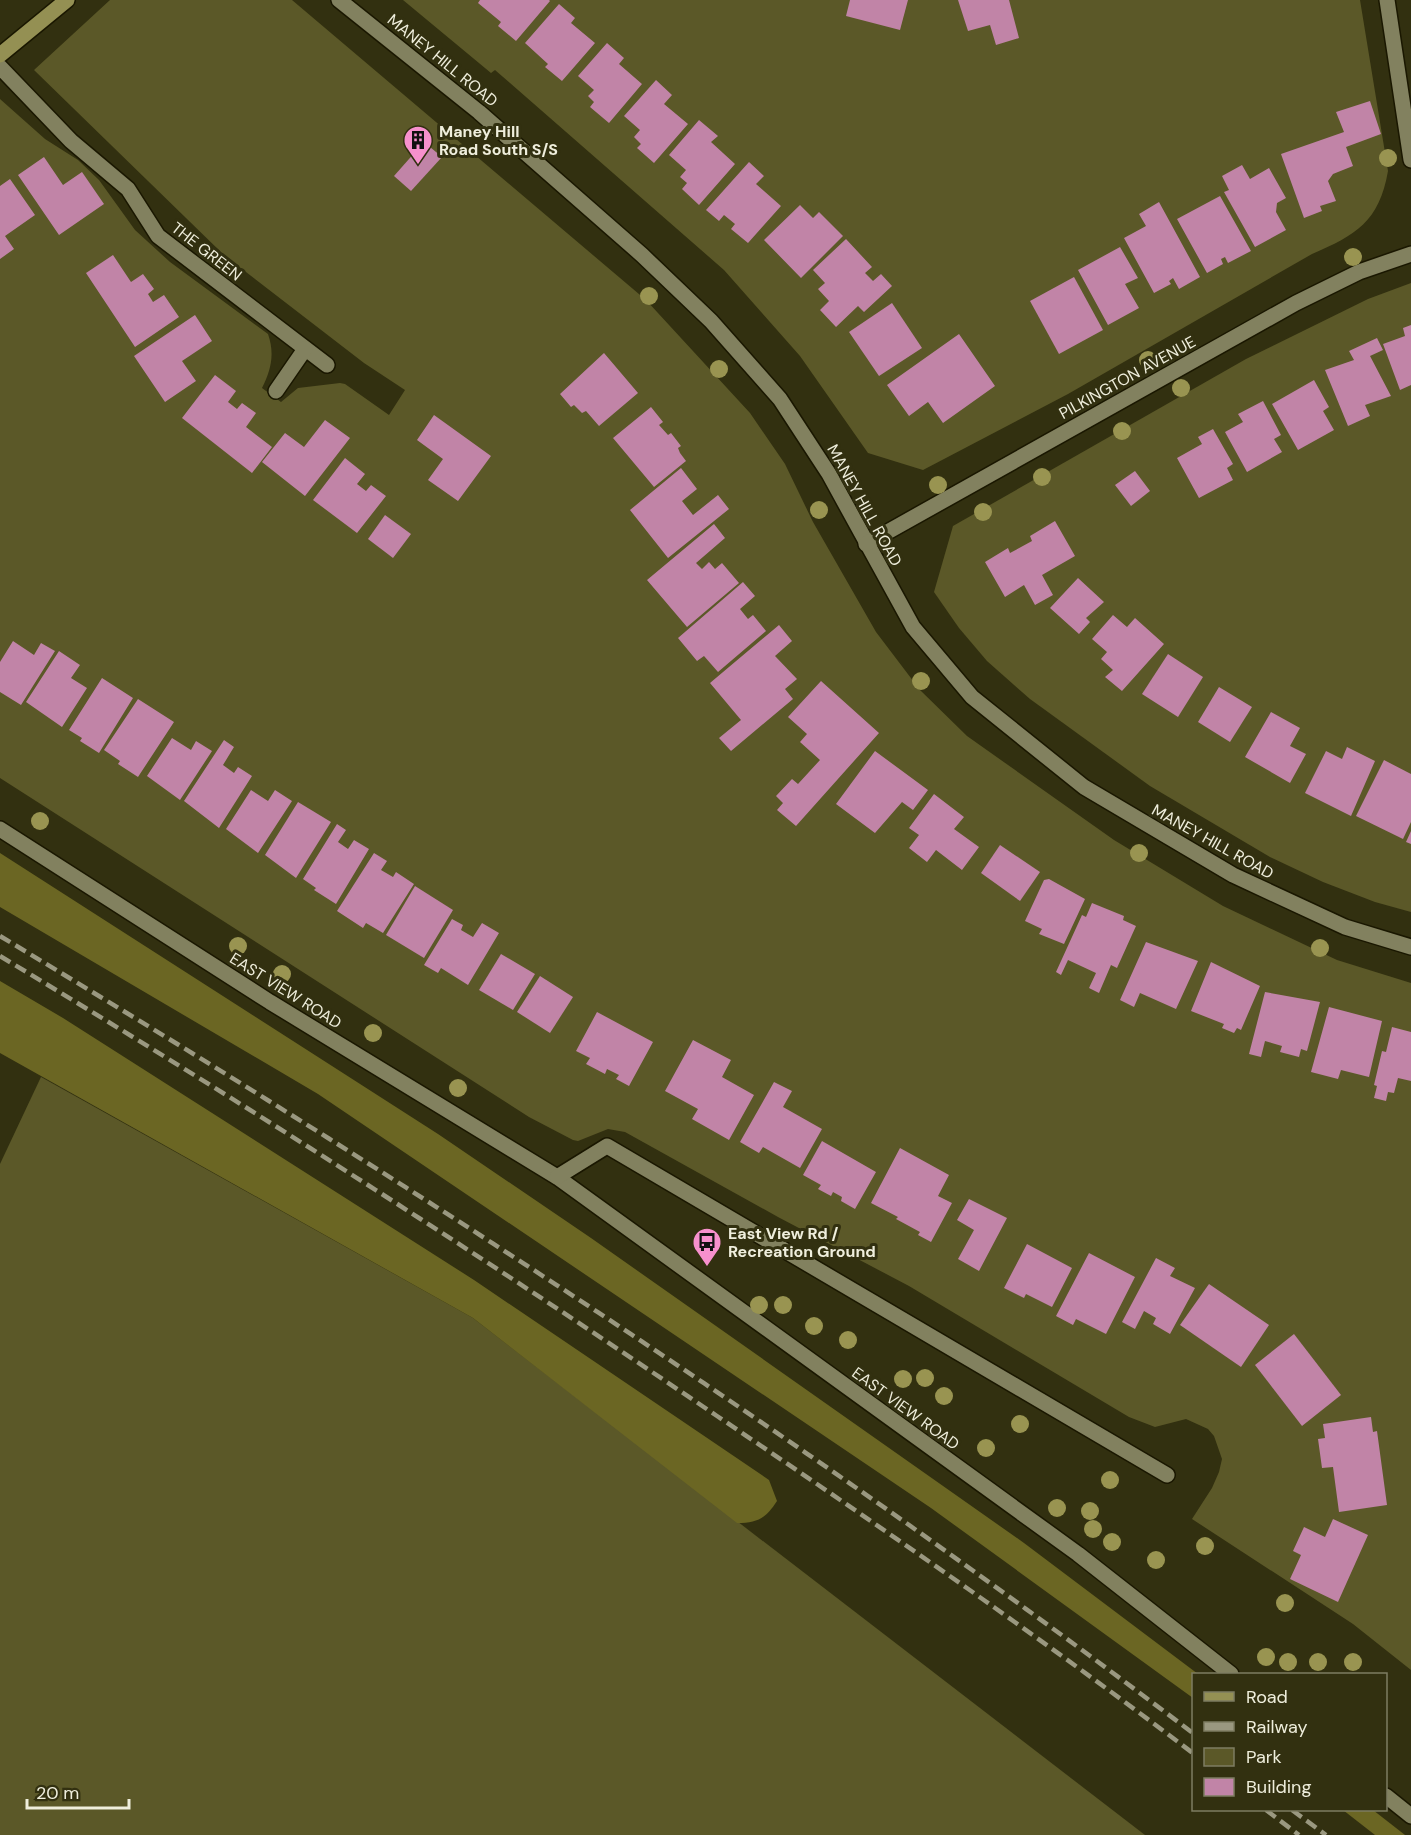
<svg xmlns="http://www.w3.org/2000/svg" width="1411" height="1835" viewBox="0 0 1411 1835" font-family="'DM Sans',sans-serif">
<rect width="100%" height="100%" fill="#323010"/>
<g fill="#5b5828">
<path d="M110 0H292L646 300 750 413 785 464 813 522 876 632 920 690 967 736 1114 840 1223 906 1337 960 1411 983V1670L1353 1624 1192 1519 1212 1488 1219 1472 1222 1459 1214 1436 1208 1429 1186 1419 1155 1427 1129 1417 909 1286 778 1217 625 1132 608 1129 578 1141 573 1140 529 1117 0 778V99L45 139 78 160 99 180 135 230 170 262 268 334C275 354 271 370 262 388L281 402 298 388 340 383 345 384 389 415 405 390 364 363 224 255 34 70Z"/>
<path d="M403 0H1360L1388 171C1379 222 1356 235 1312 254L1068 394 923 470 868 453 800 356 724 270 495 70 491 73Z"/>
<polygon points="1411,283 1411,912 1375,902 1323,882 1270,857 1150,786 1030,699 987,661 959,628 934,592 953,526 1246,359 1368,299"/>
<polygon points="41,1077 473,1318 1145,1835 0,1835 0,1164"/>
</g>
<g fill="#6b6623">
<polygon points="0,853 438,1134 591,1238 1024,1543 1198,1674 1194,1674 1193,1698 931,1508 318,1094 0,907"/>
<path d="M0 981 63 1018 474 1280 769 1480 777 1501C766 1518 758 1523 737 1523L473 1318 0 1053Z"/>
<polygon points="1343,1810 1373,1810 1405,1835 1375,1835"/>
</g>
<g fill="#c184a7">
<polygon points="480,0 549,0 550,1 516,41 498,26 501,22 478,3"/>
<polygon points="850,0 908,0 900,30 846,16"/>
<polygon points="958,0 1009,0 1019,38 996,45 990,25 968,31"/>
<polygon points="559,4 575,18 571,23 595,43 562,81 545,67 548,64 525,43"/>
<polygon points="607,43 624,58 619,64 642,84 609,123 590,107 594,102 588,96 594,90 578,76"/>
<polygon points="656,80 672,95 664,104 688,124 654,163 637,148 641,144 634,137 640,130 624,116"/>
<polygon points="1370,101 1381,134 1346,147 1353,166 1333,174 1328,181 1336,201 1320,206 1322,211 1304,218 1281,154 1344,132 1336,112"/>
<polygon points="699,120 718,136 711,142 735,164 699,205 682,189 687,183 680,177 686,170 669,155"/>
<polygon points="424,142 442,157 411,191 394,176"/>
<polygon points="44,157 63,185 82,172 104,204 59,235 18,175"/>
<polygon points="749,162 764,176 756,184 781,206 748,243 731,229 735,224 724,215 719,221 706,210"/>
<polygon points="1242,165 1250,179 1269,168 1286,198 1277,203 1276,212 1286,230 1255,247 1224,192 1229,190 1222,176"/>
<polygon points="10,179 35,215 5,236 14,249 0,259 0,186"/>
<polygon points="1220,196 1251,251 1228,263 1225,257 1221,259 1223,264 1207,273 1177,219"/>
<polygon points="1159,202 1200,277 1179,289 1173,278 1169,281 1171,284 1154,293 1124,238 1146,226 1139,214"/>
<polygon points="800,205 813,218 819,212 843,236 801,278 764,240"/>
<polygon points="846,239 872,267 865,273 873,281 881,274 892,286 864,312 858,306 836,327 820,310 829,301 818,289 825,283 813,270"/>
<polygon points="1120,247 1138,278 1125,284 1139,308 1108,325 1078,270"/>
<polygon points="113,255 131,282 143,274 154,289 148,294 153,302 164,295 179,317 135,347 86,273"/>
<polygon points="1074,277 1103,330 1059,354 1030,301"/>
<polygon points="892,303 922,348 879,376 849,332"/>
<polygon points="195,315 212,341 182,361 196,381 165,402 134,356"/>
<polygon points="1411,325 1411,385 1400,390 1383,344 1405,336 1403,328"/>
<polygon points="959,334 995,386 943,423 928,402 909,416 887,385"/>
<polygon points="1377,338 1383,350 1370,356 1391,396 1365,405 1370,416 1348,426 1325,370 1354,360 1349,351"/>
<polygon points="604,353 638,393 599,426 586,411 582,413 574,405 571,407 560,394"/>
<polygon points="215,375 236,391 228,402 237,409 242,403 256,413 246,427 272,447 252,473 182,418"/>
<polygon points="1314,380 1329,407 1323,411 1334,430 1298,450 1272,404"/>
<polygon points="1263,401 1281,435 1274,439 1282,452 1247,472 1225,432 1243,422 1238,414"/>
<polygon points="651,407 663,422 659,425 668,435 671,433 681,446 678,448 680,453 686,461 654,487 613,438"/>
<polygon points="434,415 491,456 458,501 428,480 443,459 417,440"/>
<polygon points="325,420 350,438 305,496 262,462 285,433 304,447"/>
<polygon points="1213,429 1233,464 1227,468 1233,480 1199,498 1177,458 1202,444 1198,437"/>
<polygon points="345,458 365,474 357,484 366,491 371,485 386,496 357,533 313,500"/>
<polygon points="681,468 697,489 682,501 693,515 718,495 729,509 668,558 630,510"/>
<polygon points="1135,471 1150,491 1131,506 1115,485"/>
<polygon points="385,515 411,534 393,558 368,539"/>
<polygon points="1055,521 1075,556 1042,575 1053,595 1035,605 1024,585 1005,597 985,562 1008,548 1010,553 1032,541 1030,536"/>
<polygon points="714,524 725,538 696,563 702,569 709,562 715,569 722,563 739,583 687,627 647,580"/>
<polygon points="1078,578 1104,602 1086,618 1090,622 1079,634 1050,608"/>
<polygon points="743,582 755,596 740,609 748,619 753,615 766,631 718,672 704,656 697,661 678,638"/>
<polygon points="1113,615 1127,627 1135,618 1164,644 1122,691 1105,677 1113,670 1101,659 1107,652 1092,639"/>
<polygon points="779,625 792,641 775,656 797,679 785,689 793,699 731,751 719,738 741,720 710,683"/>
<polygon points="13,641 34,655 41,643 55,651 21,705 0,692 0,662"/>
<polygon points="59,651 80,665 71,678 87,688 62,727 26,702"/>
<polygon points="1168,654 1203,677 1178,717 1142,694"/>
<polygon points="102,678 133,698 99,753 80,741 82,738 69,730"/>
<polygon points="821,681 879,733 796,826 777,810 783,803 776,796 792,779 798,784 820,760 800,742 807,734 788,717"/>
<polygon points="1219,687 1252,707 1230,742 1198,722"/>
<polygon points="138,699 174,722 138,777 118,764 120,761 104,750"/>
<polygon points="1271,712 1300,728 1290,746 1306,754 1290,783 1245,757"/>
<polygon points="172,738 191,750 196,741 212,751 180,800 147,776"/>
<polygon points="224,740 234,747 223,765 234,773 238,767 252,776 219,828 184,801"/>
<polygon points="1347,747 1375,761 1351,816 1305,793 1326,751 1342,759"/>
<polygon points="875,751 928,790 913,810 902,802 875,833 836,804"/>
<polygon points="1384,760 1411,774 1411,822 1403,839 1356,816"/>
<polygon points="251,790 268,801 275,790 292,801 258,853 226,829"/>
<polygon points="934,794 964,817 954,829 979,847 962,870 936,850 927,862 909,848 919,835 909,828"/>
<polygon points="298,802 331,822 296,878 265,855"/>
<polygon points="337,824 346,830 338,842 348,849 354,840 369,849 336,904 314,890 316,888 303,879"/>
<polygon points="1411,831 1411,844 1406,842"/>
<polygon points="1000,845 1040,872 1020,901 981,873"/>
<polygon points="374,853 387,861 381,870 393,877 396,872 414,884 383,933 366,923 363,928 337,911"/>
<polygon points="1049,879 1085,899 1064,944 1039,934 1042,929 1025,921 1044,880"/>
<polygon points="415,886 453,910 424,958 386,935"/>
<polygon points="1092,903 1124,916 1123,920 1136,926 1117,968 1111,965 1099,993 1089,988 1096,973 1068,960 1061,975 1056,972 1082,915 1086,917"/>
<polygon points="452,919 463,925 461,930 473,937 482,923 499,933 468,985 441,968 438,973 424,965"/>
<polygon points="1146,942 1198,961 1176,1009 1140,993 1134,1007 1120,1000"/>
<polygon points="501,954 535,974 513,1010 479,990"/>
<polygon points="1211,962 1260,986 1241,1030 1237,1028 1234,1033 1222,1028 1224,1024 1191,1011"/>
<polygon points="540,976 573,997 550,1033 517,1012"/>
<polygon points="1265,992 1320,1002 1307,1051 1301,1049 1299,1057 1280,1052 1282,1046 1265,1041 1261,1057 1249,1054"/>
<polygon points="1329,1007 1382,1021 1369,1077 1341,1070 1338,1079 1311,1072"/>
<polygon points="597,1012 653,1042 629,1086 616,1079 619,1075 607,1069 605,1074 586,1064 590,1058 576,1051"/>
<polygon points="1392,1027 1411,1032 1411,1081 1398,1078 1394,1093 1388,1092 1386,1101 1374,1098 1377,1086 1374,1085 1382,1051 1386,1052"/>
<polygon points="693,1040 731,1060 722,1077 754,1095 729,1140 692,1119 698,1109 665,1091"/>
<polygon points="774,1082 792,1091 783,1107 822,1129 800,1168 763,1147 759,1153 740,1142"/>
<polygon points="822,1141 876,1172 855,1209 841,1201 842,1197 833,1192 831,1196 818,1189 821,1185 803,1175"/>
<polygon points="900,1148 949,1175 938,1196 952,1203 931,1242 918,1235 920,1232 896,1219 898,1217 871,1203"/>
<polygon points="969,1199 1007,1218 979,1271 958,1259 974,1230 957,1220"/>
<polygon points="1027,1244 1072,1268 1052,1307 1026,1294 1024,1298 1004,1288"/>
<polygon points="1089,1253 1135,1277 1106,1334 1076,1319 1073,1325 1056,1316"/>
<polygon points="1156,1258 1175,1268 1170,1276 1195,1288 1170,1334 1153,1324 1156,1318 1144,1311 1135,1329 1122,1322"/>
<polygon points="1209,1284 1269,1325 1241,1367 1180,1325"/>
<polygon points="1294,1334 1341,1395 1302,1426 1255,1365"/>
<polygon points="1371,1417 1373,1432 1377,1431 1387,1505 1339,1512 1333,1467 1322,1468 1318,1439 1325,1438 1323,1424"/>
<polygon points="1333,1519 1368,1535 1338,1602 1290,1579 1301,1555 1293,1551 1304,1527 1325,1537"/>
</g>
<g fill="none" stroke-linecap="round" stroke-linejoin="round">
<g stroke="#1a1700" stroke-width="18">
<g id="street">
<polyline points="339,0 479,112 642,255 711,321 780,399 829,474 913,627 972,697 1084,787 1233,875 1345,927 1411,947"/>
<polyline points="1387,0 1411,160"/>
<polyline points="0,67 71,141 128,189 158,236 327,365"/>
<polyline points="276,391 305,349"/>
<polyline points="866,544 1296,303 1359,272 1411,254"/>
<polyline points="0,829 270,1002 557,1177 1078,1554 1231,1674"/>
<polyline points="557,1177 607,1146 1167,1475"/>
<polyline points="1386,1796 1411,1816"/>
</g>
</g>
<g stroke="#1a1700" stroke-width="18">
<polyline id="secondary" points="0,55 67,0"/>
</g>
<use href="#street" stroke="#82815f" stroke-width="15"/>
<use href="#secondary" stroke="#949053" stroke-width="15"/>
<g stroke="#9a9880" stroke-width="4.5" stroke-dasharray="12 6" stroke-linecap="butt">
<path d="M0 936C410 1183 813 1444 1194 1734"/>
<path d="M0 956C244 1103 482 1256 717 1416 878 1525 1039 1636 1194 1754"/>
<polyline points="1266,1810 1299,1835"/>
<polyline points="1292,1810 1326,1835"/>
</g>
</g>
<g fill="#999451">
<circle cx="1388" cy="158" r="9"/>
<circle cx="1353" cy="257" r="9"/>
<circle cx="649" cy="296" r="9"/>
<circle cx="1148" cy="360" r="9"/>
<circle cx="719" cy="369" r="9"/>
<circle cx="1181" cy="388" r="9"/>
<circle cx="1122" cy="431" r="9"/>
<circle cx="1042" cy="477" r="9"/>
<circle cx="938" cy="485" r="9"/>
<circle cx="819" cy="510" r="9"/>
<circle cx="983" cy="512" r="9"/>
<circle cx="921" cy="681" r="9"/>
<circle cx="40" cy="821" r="9"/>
<circle cx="1139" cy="853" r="9"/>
<circle cx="238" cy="946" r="9"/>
<circle cx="1320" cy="948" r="9"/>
<circle cx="282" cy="974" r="9"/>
<circle cx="373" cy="1033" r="9"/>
<circle cx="458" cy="1088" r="9"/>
<circle cx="759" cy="1305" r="9"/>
<circle cx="783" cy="1305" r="9"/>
<circle cx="814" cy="1326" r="9"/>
<circle cx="848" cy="1340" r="9"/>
<circle cx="925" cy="1378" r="9"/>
<circle cx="903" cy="1379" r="9"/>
<circle cx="944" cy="1396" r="9"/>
<circle cx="1020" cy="1424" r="9"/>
<circle cx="986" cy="1448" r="9"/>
<circle cx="1110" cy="1480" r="9"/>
<circle cx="1057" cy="1508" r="9"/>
<circle cx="1090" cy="1511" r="9"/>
<circle cx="1093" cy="1529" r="9"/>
<circle cx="1112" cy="1542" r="9"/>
<circle cx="1205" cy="1546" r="9"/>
<circle cx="1156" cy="1560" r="9"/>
<circle cx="1285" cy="1603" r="9"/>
<circle cx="1266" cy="1657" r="9"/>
<circle cx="1288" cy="1662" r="9"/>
<circle cx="1318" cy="1662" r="9"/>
<circle cx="1353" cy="1662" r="9"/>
</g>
<defs>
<g id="building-pin" transform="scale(1.5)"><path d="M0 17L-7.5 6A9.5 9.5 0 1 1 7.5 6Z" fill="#f790cd" stroke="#323010"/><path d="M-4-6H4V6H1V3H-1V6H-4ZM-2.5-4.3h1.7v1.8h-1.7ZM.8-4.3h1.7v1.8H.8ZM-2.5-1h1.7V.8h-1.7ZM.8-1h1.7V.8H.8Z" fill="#111"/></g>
<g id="bus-pin" transform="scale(1.5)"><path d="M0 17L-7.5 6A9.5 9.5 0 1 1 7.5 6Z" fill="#f790cd" stroke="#323010"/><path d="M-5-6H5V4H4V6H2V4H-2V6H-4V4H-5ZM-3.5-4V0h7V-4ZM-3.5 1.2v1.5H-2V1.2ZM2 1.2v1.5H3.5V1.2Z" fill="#111"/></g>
</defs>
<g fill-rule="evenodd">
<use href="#building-pin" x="418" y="140"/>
<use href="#bus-pin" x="707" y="1242"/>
</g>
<g text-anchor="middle" stroke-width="6" stroke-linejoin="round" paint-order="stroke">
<g font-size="16" fill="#efeedc" stroke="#323010">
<text transform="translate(443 60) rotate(39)" y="6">MANEY HILL ROAD</text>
<text transform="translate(207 251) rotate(38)" y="6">THE GREEN</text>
<text transform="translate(1127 377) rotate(-29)" y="6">PILKINGTON AVENUE</text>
<text transform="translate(865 505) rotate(61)" y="6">MANEY HILL ROAD</text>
<text transform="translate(1213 841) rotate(29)" y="6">MANEY HILL ROAD</text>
<text transform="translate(286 990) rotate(32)" y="6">EAST VIEW ROAD</text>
<text transform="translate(906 1408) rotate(36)" y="6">EAST VIEW ROAD</text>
</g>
<g font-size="16" font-weight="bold" fill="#efeedc" stroke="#323010" text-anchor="start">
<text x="439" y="137">Maney Hill<tspan x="439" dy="18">Road South S/S</tspan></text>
<text x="728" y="1239">East View Rd /<tspan x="728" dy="18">Recreation Ground</tspan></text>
</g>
</g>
<rect x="1192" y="1673" width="195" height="138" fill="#323010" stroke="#7e7c62" stroke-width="1.5"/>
<rect x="1204" y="1692" width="30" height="9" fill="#949053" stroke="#7e7c62" stroke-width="1.5"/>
<text x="1246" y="1703" font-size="18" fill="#efeedc">Road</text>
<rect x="1204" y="1722" width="30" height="9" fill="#9a9880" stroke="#7e7c62" stroke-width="1.5"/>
<text x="1246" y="1733" font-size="18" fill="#efeedc">Railway</text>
<rect x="1204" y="1748" width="30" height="18" fill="#5b5828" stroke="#7e7c62" stroke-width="1.5"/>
<text x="1246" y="1763" font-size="18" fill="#efeedc">Park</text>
<rect x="1204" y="1778" width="30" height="18" fill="#c184a7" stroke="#7e7c62" stroke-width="1.5"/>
<text x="1246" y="1793" font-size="18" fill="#efeedc">Building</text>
<path d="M27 1799v9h102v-9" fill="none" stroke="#efeedc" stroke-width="3"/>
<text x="36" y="1799" font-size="18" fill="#efeedc" stroke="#323010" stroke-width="4.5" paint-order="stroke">20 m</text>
</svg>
